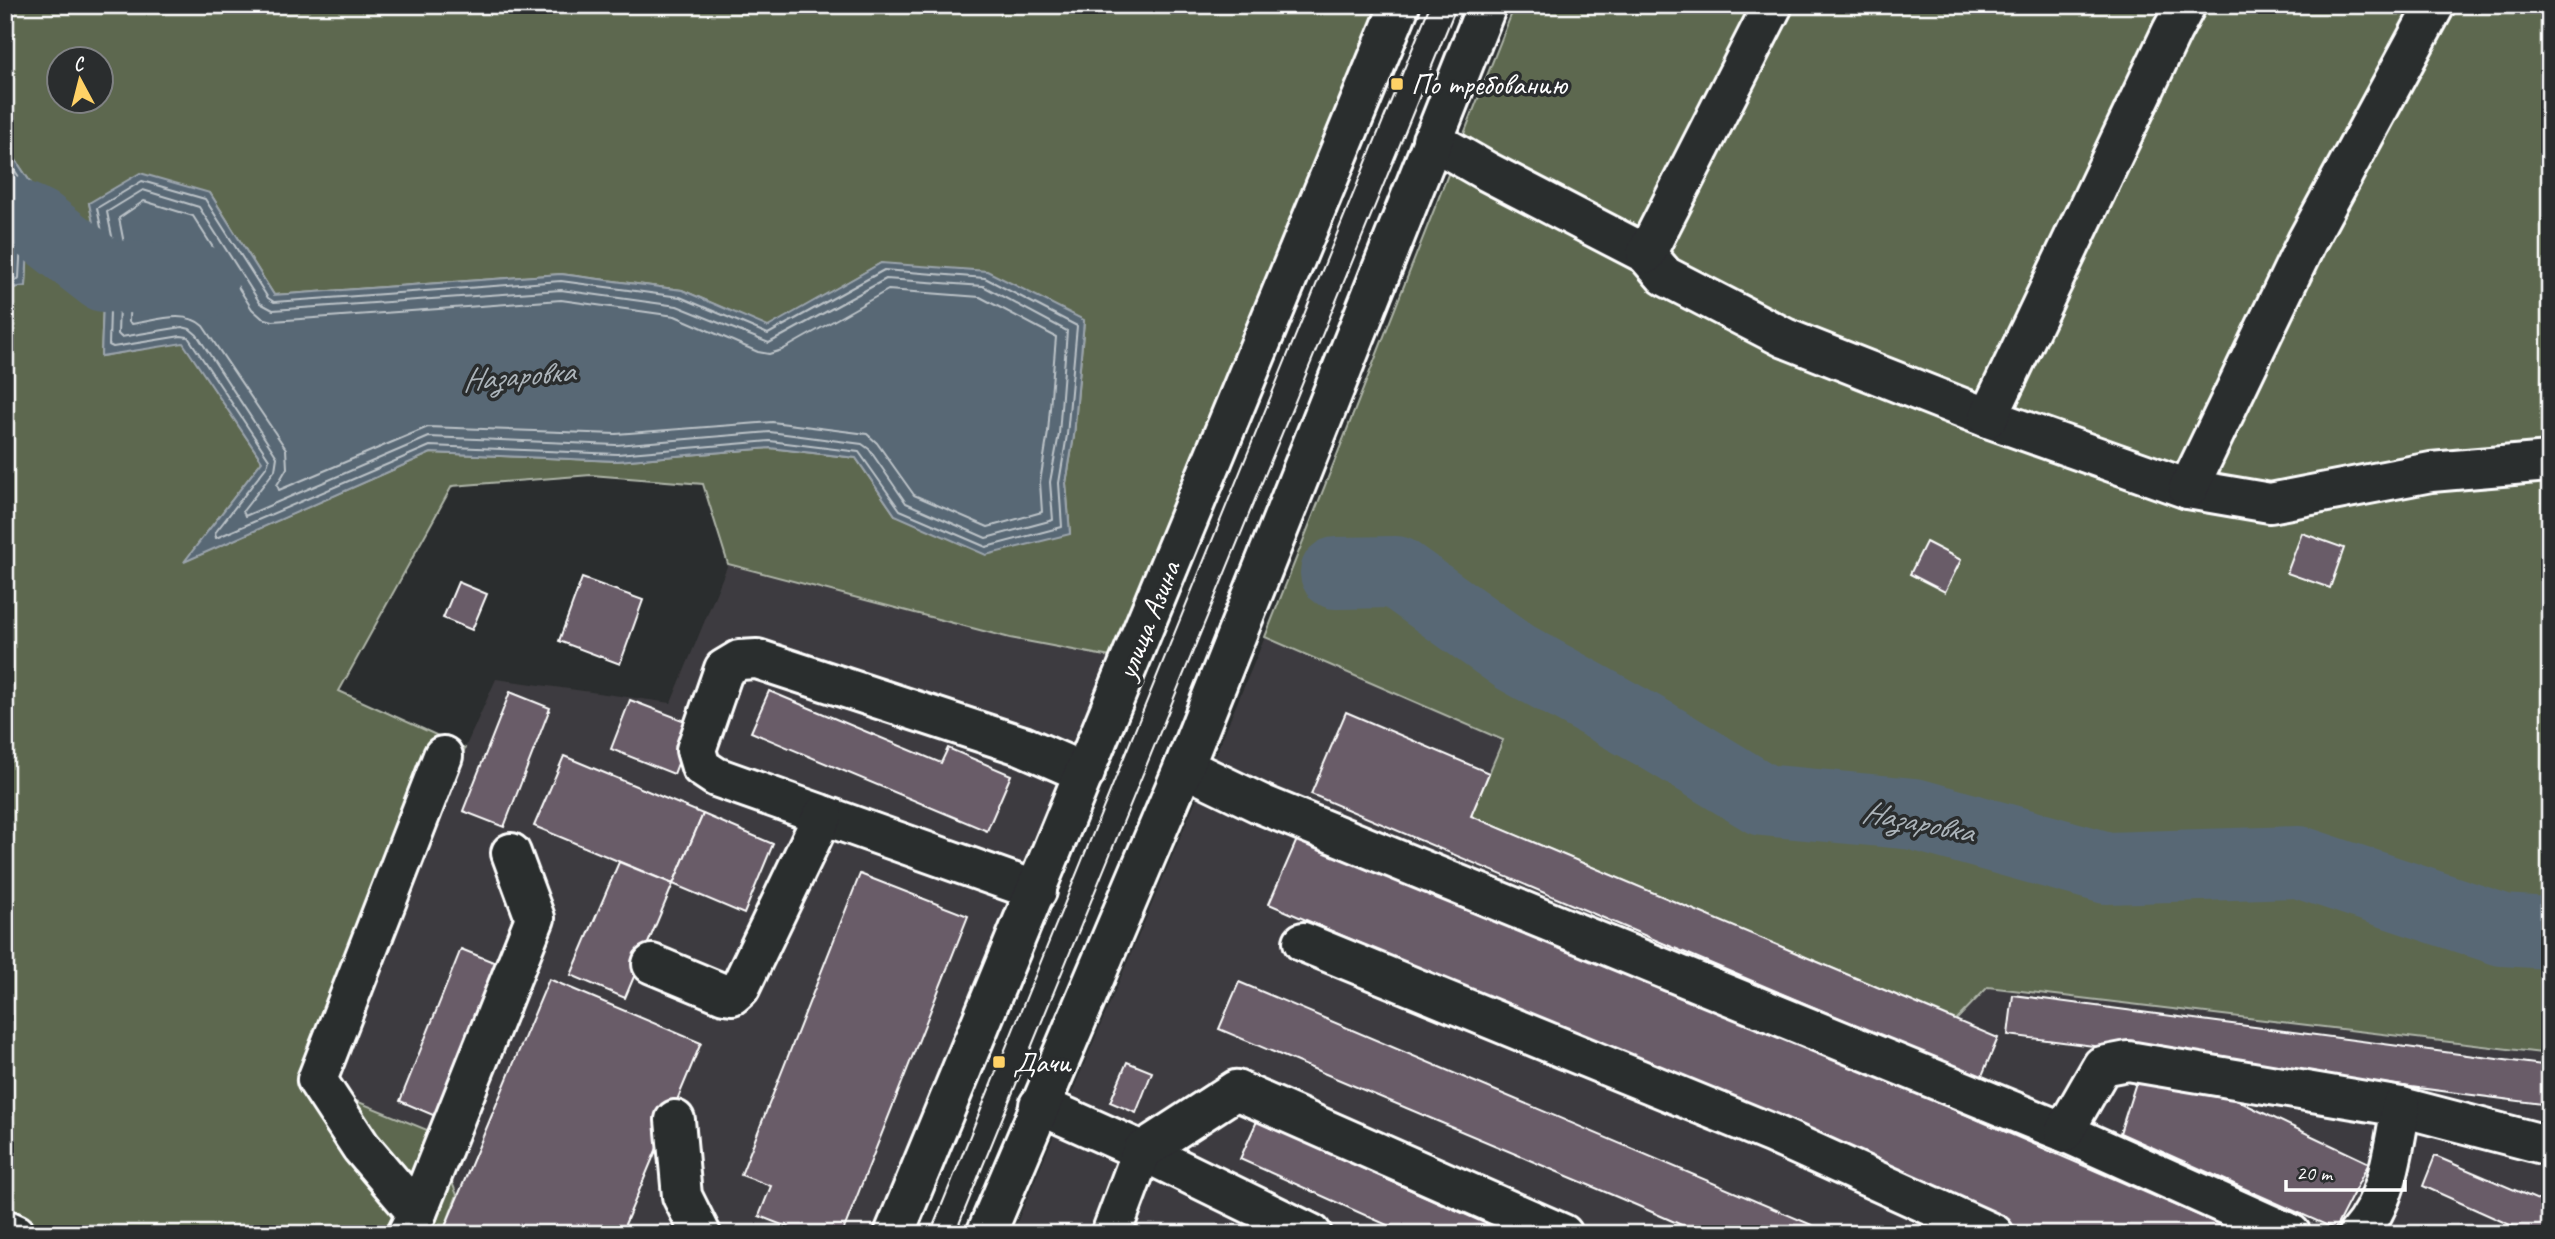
<svg xmlns="http://www.w3.org/2000/svg" width="2555" height="1239" viewBox="0 0 2555 1239" font-family="Caveat,sans-serif">
<rect width="100%" height="100%" fill="#2a2d2e"/>
<filter id="ink" filterUnits="userSpaceOnUse"><feTurbulence type="fractalNoise" baseFrequency=".0143" numOctaves="2"/><feDisplacementMap in="SourceGraphic" scale="14" xChannelSelector="R" yChannelSelector="G"/><feConvolveMatrix kernelMatrix="1 2 1 2 8 2 1 2 1" color-interpolation-filters="sRGB"/></filter>
<g filter="url(#ink)">
<g fill="#3d3b3f">
<polygon points="728,564 1010,638 1116,658 875,1234 442,1234 457,1195 328,1090 465,748 496,679 671,703"/>
<polygon points="1265,637 1503,740 1472,815 1988,987 2550,1054 2550,1234 1012,1234"/>
</g>
<g fill="#5d6850" stroke="#aeb4a8" stroke-width="2" fill-rule="evenodd">
<path d="M5 5H1380L1116 658 1010 638 728 564 703 484 591 475 452 486 339 691 465 748 329 1090 432 1132 457 1195 442 1234H50L5 1214V289L26 286 31 183 5 144ZM60 60H102V102H60ZM210 193 274 295 561 274 682 290 768 328 881 263 1084 321 1074 436 1066 483 1070 533 895 515 856 458 770 448 617 461 431 453 185 561 262 461 183 342 101 356 104 276 89 203Z"/>
<polygon points="1515,5 2550,5 2550,1054 1988,987 1956,1020 1471,816 1503,740 1265,637"/>
</g>
<g fill="#586875" stroke="#9ba4ac" stroke-width="2">
<polygon points="5,144 31,183 26,286 5,289"/>
<polygon points="140,173 210,193 274,295 561,274 682,290 768,327 881,263 987,271 1084,320 1074,436 1066,483 1070,534 986,555 895,515 856,458 770,448 617,461 431,453 184,562 262,461 183,343 101,356 104,276 89,203"/>
</g>
<g fill="none" stroke-linecap="round" stroke-linejoin="round">
<g stroke="#bcc3c8" stroke-width="2">
<polyline points="5,155 24,185 19,278 17,280 5,282"/>
<polyline points="5,172 15,188 11,270 5,273"/>
<polygon points="142,181 205,199 268,298 274,302 561,281 680,297 768,334 884,270 985,278 1077,326 1067,435 1059,483 1062,527 986,547 900,510 859,452 770,441 617,454 430,446 216,538 215,533 267,466 269,459 188,337 181,336 113,347 109,345 111,275 97,208"/>
<polygon points="143,190 199,207 260,303 273,310 561,290 677,306 769,343 886,279 983,286 1067,331 1059,434 1050,482 1053,520 986,538 906,503 869,449 862,444 770,432 616,445 429,437 245,516 243,511 275,470 277,457 197,335 190,329 182,327 121,337 118,334 120,275 107,212"/>
<path d="M144 201 193 216 252 309 262 318 273 321 561 300 675 316 758 352 769 354 782 350 888 290 980 297 1056 337 1048 432 1040 482 1042 512 988 527 914 495 877 443 867 434 772 422 616 434 428 427 279 490 277 485 287 468 286 449 203 326C184 309 155 321 132 324L129 322 130 274 119 218Z"/>
</g>
<g stroke="#586875" stroke-width="72">
<polyline points="5,210 37,224 104,276 198,280 202,284"/>
<polyline points="1336,573 1396,572 1515,657 1656,735 1763,800 1914,814 2107,868 2299,862 2503,930 2550,933"/>
</g>
</g>
<g fill="#695b68" stroke="#fff" stroke-width="2">
<polygon points="2302,533 2344,548 2330,588 2287,573"/>
<polygon points="1926,542 1961,560 1945,592 1910,574"/>
<polygon points="582,578 643,600 620,664 559,641"/>
<polygon points="458,582 487,594 472,630 443,618"/>
<polygon points="769,691 941,763 948,748 1011,775 987,831 751,732"/>
<polygon points="510,692 550,708 504,827 463,811"/>
<polygon points="630,700 693,724 674,774 611,749"/>
<polygon points="1346,712 1489,773 1471,816 1998,1038 1981,1078 1311,794"/>
<polygon points="564,756 703,814 673,884 534,826"/>
<polygon points="703,814 773,844 744,914 673,884"/>
<polygon points="1302,828 2242,1234 2034,1234 1269,904"/>
<polygon points="619,862 673,884 625,998 571,975"/>
<polygon points="860,874 968,916 842,1234 805,1234 759,1216 771,1186 741,1175"/>
<polygon points="461,949 501,965 440,1118 400,1101"/>
<polygon points="549,979 701,1043 621,1234 442,1234"/>
<polygon points="1239,982 1833,1234 1702,1234 1636,1205 1219,1029"/>
<polygon points="2013,995 2550,1066 2550,1105 2008,1035"/>
<polygon points="1127,1062 1152,1072 1136,1113 1110,1102"/>
<polygon points="2139,1073 2232,1098 2369,1163 2335,1229 2120,1133"/>
<polygon points="1257,1121 1509,1234 1407,1234 1240,1159"/>
<polygon points="2435,1156 2550,1205 2550,1234 2530,1234 2423,1186"/>
</g>
<g fill="none" stroke-linecap="round" stroke-linejoin="round">
<g stroke="#fff" stroke-width="44">
<g id="minor">
<polyline points="1432,140 1486,171 1646,254 1665,276 1785,338 1988,418 2188,489 2270,503 2431,472 2550,462"/>
<polyline points="1646,254 1773,5"/>
<polyline points="1988,418 2172,31 2186,5"/>
<polyline points="2188,489 2307,241 2435,5"/>
<polyline points="1184,767 1261,804 2064,1132 2291,1234"/>
<polyline points="1037,891 716,777 701,767 696,750 724,669 739,660 757,659 1023,746 1085,773"/>
<polyline points="1303,942 1773,1134 1994,1234"/>
<polyline points="652,964 724,994 732,995 740,988 823,815"/>
<polyline points="1039,1105 1142,1151 1312,1234"/>
<polyline points="675,1120 682,1196 701,1234"/>
<polyline points="2064,1132 2102,1066 2128,1061 2401,1107 2550,1146"/>
<polyline points="417,1213 535,918 511,853"/>
<polyline points="5,1229 16,1234"/>
<polyline points="407,1234 417,1213 361,1147 317,1080 443,756"/>
<polyline points="894,1234 1400,5"/>
<polyline points="986,1234 1184,767 1487,5"/>
<polyline points="1111,1234 1142,1151 1236,1090 1563,1234"/>
<path d="M2358 1234C2388 1201 2393 1150 2401 1107"/>
</g>
</g>
<use href="#minor" stroke="#2a2d2e" stroke-width="38"/>
<g stroke="#fff" stroke-width="2">
<polyline points="930,1234 1430,5"/>
<polyline points="955,1234 1457,5"/>
</g>
</g>
</g>
<g fill="#ffd166" stroke="#2a2d2e" stroke-width="2.5">
<rect x="1390" y="77" width="14" height="14" rx="3.5"/>
<rect x="992" y="1055" width="14" height="14" rx="3.5"/>
</g>
<g text-anchor="middle" stroke-width="7" stroke-linejoin="round" paint-order="stroke">
<g font-size="30" fill="#fff" stroke="#2a2d2e" text-anchor="start">
<text x="1411" y="94">По требованию</text>
<text x="1013" y="1072">Дачи</text>
</g>
<g font-size="30" fill="#fff" stroke="#2a2d2e">
<text transform="translate(1148 620) rotate(-68)" y="10">улица Азина</text>
</g>
<g font-size="32" font-style="italic" fill="#acb4ba" stroke="#2a2d2e">
<text transform="translate(518 375) rotate(-5)" y="11">Назаровка</text>
<text transform="translate(1918 821) rotate(11)" y="11">Назаровка</text>
</g>
</g>
<rect width="2555" height="1239" fill="none" stroke="#2a2d2e" stroke-width="28"/>
<rect x="14" y="14" width="2527" height="1211" fill="none" stroke="#fff" stroke-width="2.5" filter="url(#ink)"/>
<g transform="translate(80 80) rotate(353)"><circle r="33" fill="#2a2d2e" stroke="#7f8182" stroke-width="2"/>
<path d="M0-5L12 26L0 18L-12 26Z" fill="#ffd166"/>
<text y="-10" font-size="19" font-weight="bold" text-anchor="middle" fill="#ffffff">С</text>
</g>
<path d="M2286 1180v10h119v-10" fill="none" stroke="#ffffff" stroke-width="3.5"/>
<text x="2296" y="1180" font-size="21" fill="#ffffff" stroke="#2a2d2e" stroke-width="5" paint-order="stroke">20 m</text>
</svg>
